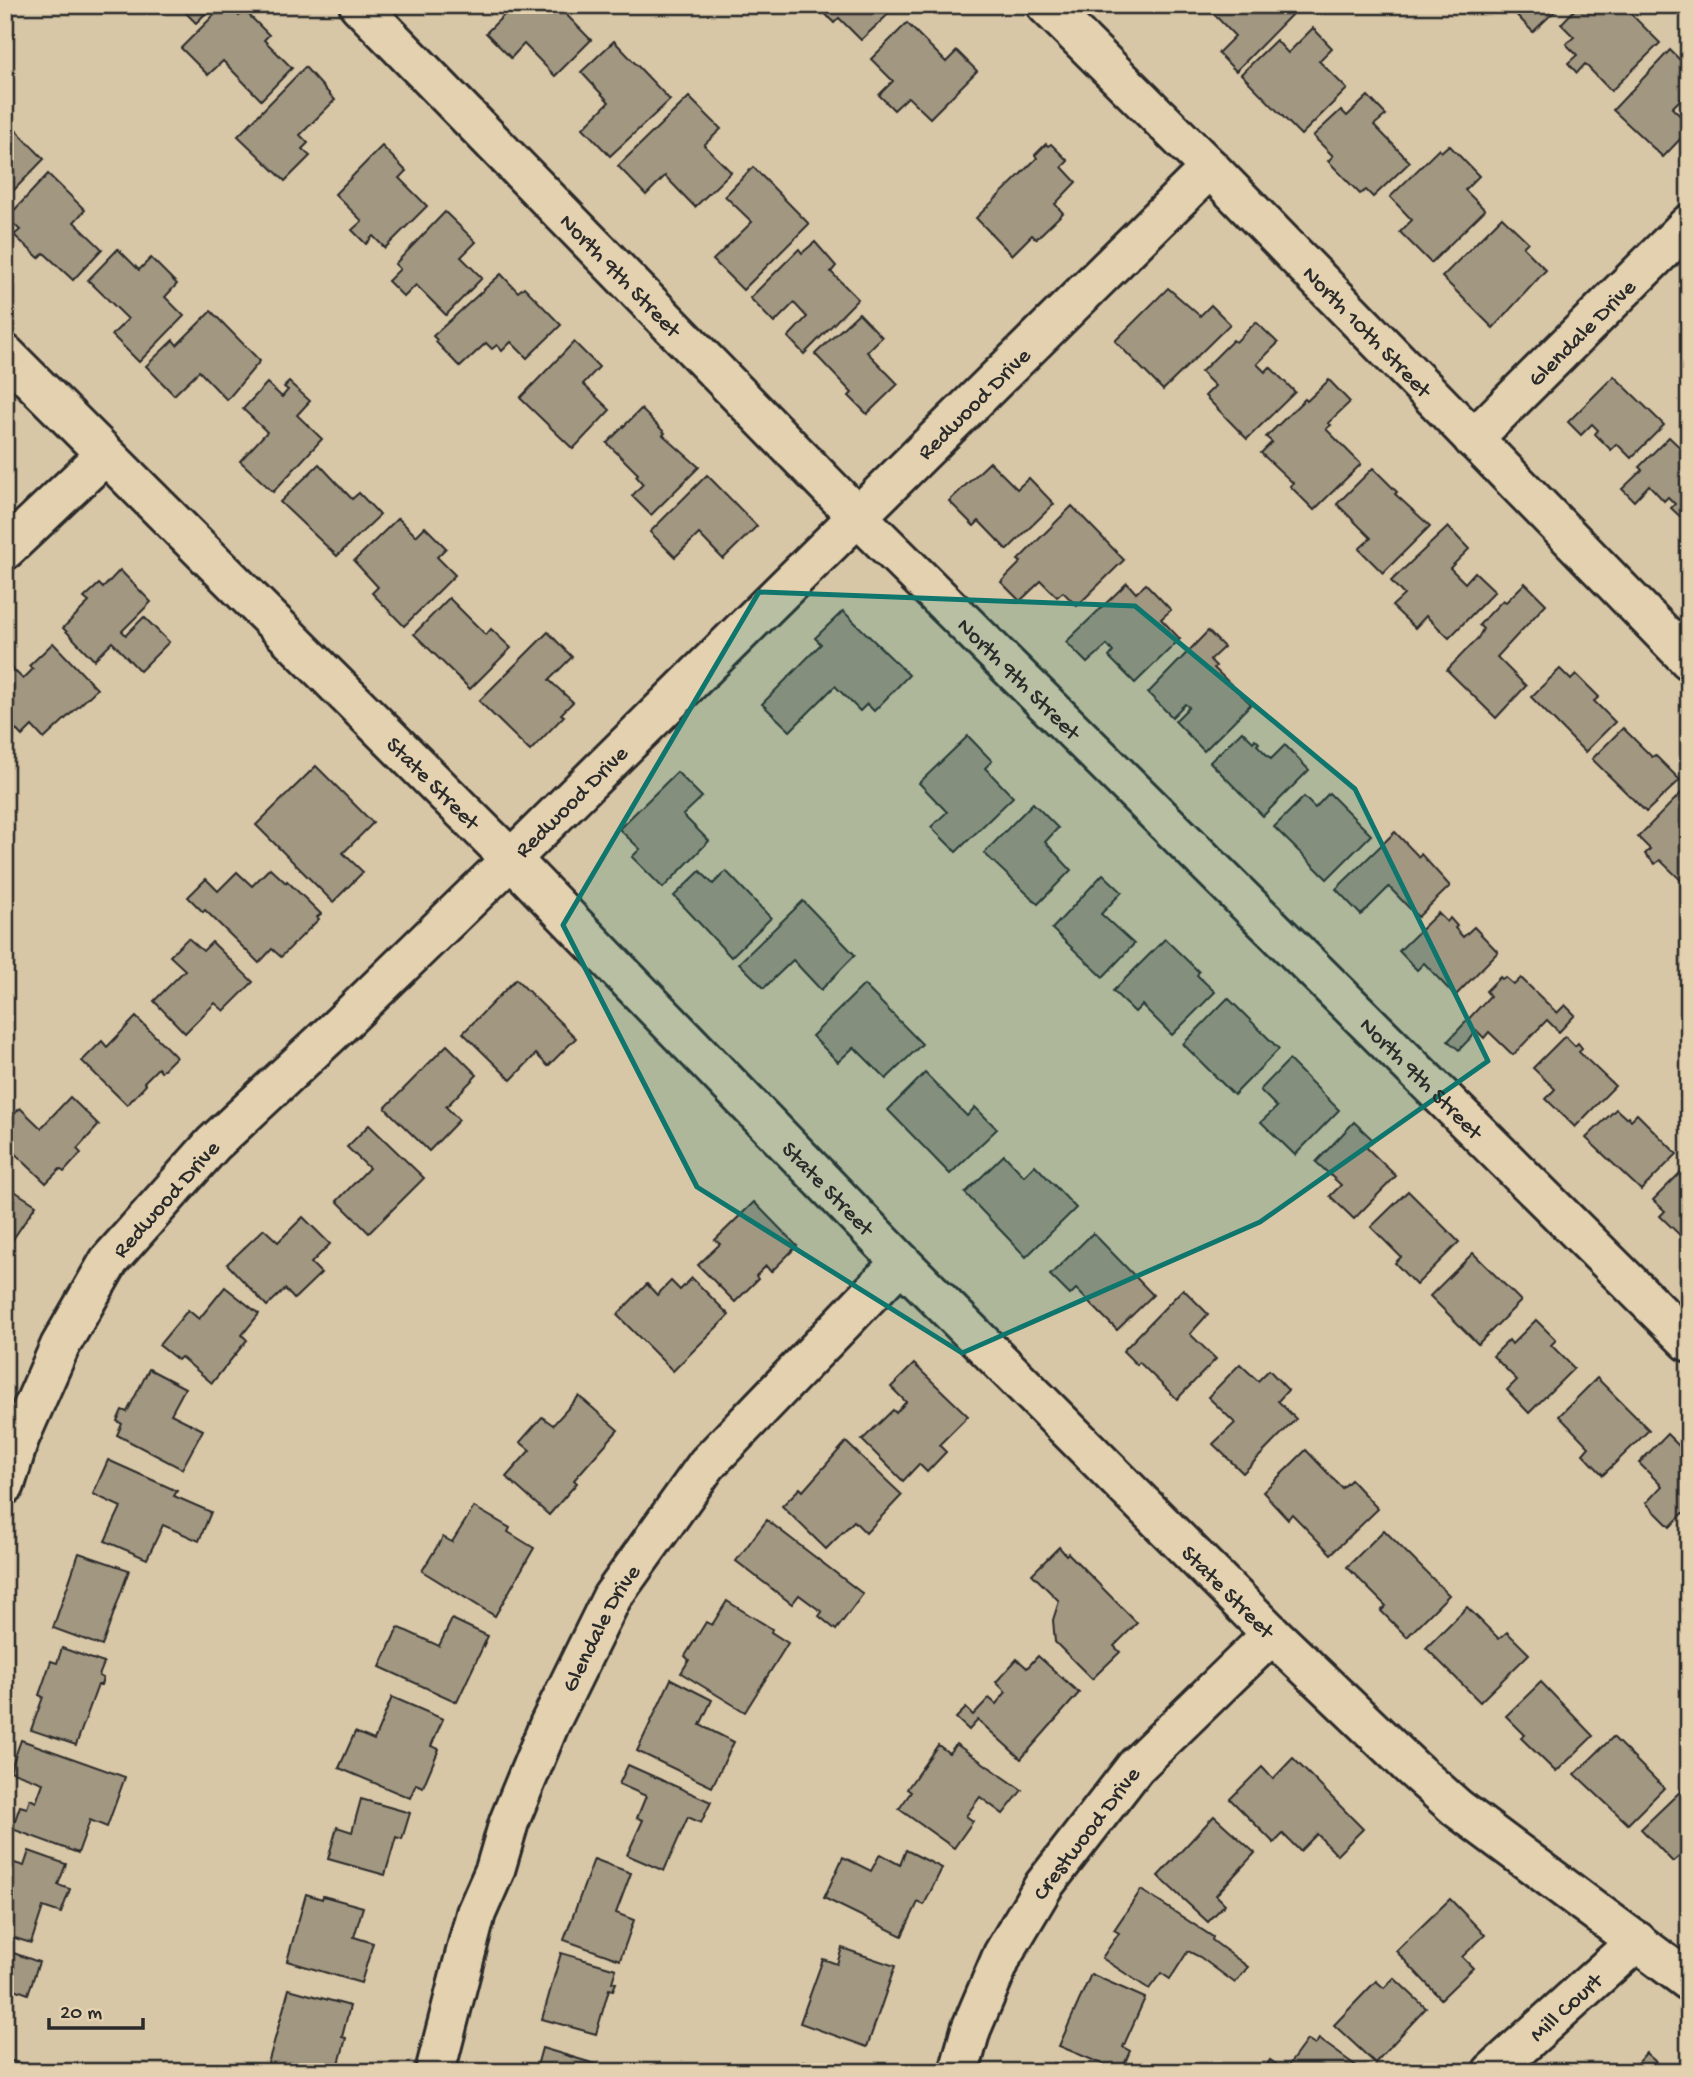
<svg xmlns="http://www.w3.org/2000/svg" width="1694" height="2077" viewBox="0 0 1694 2077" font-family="'Gochi Hand',sans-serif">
<rect width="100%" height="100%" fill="#d8c7a7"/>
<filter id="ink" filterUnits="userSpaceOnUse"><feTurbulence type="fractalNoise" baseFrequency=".0143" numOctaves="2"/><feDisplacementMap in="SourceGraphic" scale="14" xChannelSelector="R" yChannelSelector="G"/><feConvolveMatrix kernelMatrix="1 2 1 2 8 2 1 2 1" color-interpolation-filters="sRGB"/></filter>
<g filter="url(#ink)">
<g fill="#a29781" stroke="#2b2b2b" stroke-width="2">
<polygon points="178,5 214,5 196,23"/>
<polygon points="224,5 229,5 239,16 244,10 269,35 264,40 292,68 261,100 223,61 208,75 181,48"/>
<polygon points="514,5 557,5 591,40 555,76 524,44 511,58 486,33"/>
<polygon points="820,5 898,5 861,40 839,18 834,23 819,7"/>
<polygon points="1205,5 1301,5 1236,71 1218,53 1235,36"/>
<polygon points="1507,5 1561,5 1533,32"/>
<polygon points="1579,5 1628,5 1631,9 1628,11 1660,43 1611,91 1585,64 1577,73 1568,63 1577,55 1566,44 1574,37 1561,24"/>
<polygon points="907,23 946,62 957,51 977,71 930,118 908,97 894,110 879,95 893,81 871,59"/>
<polygon points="1313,28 1332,48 1319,61 1347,89 1301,135 1241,74 1276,40 1288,53"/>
<polygon points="614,41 670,100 610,156 583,128 609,102 581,72"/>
<polygon points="1670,50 1689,69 1689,91 1672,108 1689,124 1689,130 1663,157 1613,110"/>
<polygon points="305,67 335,100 300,135 308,143 302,149 310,156 285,181 238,136"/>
<polygon points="1368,96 1386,115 1374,125 1410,162 1373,197 1366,190 1360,194 1328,161 1333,156 1313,136 1341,110 1347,116"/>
<polygon points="689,97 721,129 704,145 731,172 695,207 665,176 646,195 618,166"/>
<polygon points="5,119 44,159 13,191 5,183"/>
<polygon points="1046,144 1048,146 1051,144 1068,161 1062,167 1076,182 1055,204 1063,213 1036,239 1032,235 1012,255 976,218 1037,158 1035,155"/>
<polygon points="1449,145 1479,176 1465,190 1485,210 1431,263 1400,232 1412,220 1390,197 1439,149 1441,152"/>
<polygon points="382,146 406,171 399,178 427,206 385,248 373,236 366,244 352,230 362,221 335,194"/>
<polygon points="753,167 809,224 743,290 713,260 752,222 725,196"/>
<polygon points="48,174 85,210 74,222 102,249 73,280 44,253 39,258 14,235 20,230 7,218"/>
<polygon points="445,212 476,242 461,257 482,278 446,315 416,285 404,297 388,281 400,269 395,264"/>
<polygon points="1502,217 1528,242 1523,247 1546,270 1493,328 1442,277"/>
<polygon points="815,242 836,266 831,272 858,299 804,354 788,337 807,317 794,303 774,323 750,298 799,249 802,253"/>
<polygon points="118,249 139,270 151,258 177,284 165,297 184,316 139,362 112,335 128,319 88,280"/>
<polygon points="501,274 518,292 524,287 561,325 527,358 511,342 502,351 497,345 492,349 486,343 460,367 436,342 437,340 433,336"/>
<polygon points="1168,288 1200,316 1211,305 1230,324 1163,390 1115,341"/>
<polygon points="211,311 260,361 227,400 199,371 174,395 146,366 173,340 177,345"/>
<polygon points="859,313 882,337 867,352 898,384 867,414 849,396 852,393 815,354"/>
<polygon points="1256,322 1278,343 1257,364 1265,372 1270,367 1295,392 1247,439 1205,396 1215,386 1201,372 1233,340 1236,342"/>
<polygon points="574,342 599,367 583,384 610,410 573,449 520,398"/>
<polygon points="1614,376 1664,425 1631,458 1617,444 1611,450 1595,434 1598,430 1592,424 1581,435 1568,422"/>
<polygon points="1329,380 1350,402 1328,423 1331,425 1326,429 1361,464 1314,510 1290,486 1293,483 1261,453 1272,442 1266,437 1305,399 1307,401"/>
<polygon points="289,382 310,401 297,415 322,439 273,492 240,461 267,432 243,409 267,383 282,397 288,390 284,387"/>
<polygon points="641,409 665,433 663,435 699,467 651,515 632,496 643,484 636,476 638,474 607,443"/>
<polygon points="1669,437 1689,456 1689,525 1671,508 1675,504 1668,497 1664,501 1649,485 1634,501 1622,489 1642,470 1639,467"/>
<polygon points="990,462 1017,489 1029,478 1054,504 1007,550 979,521 974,526 949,501"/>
<polygon points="319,464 352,499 359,493 380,515 337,556 280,502"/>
<polygon points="1373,468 1397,492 1395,494 1430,526 1383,573 1359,549 1371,538 1337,504"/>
<polygon points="707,475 757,526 723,559 699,534 675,557 650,532"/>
<polygon points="1072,506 1124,560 1077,606 1063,592 1057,597 1041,581 1020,601 1001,582 1021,562 1018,560"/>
<polygon points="398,518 416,536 425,527 446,548 437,557 455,575 404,626 372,593 378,587 354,561"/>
<polygon points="1448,527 1469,549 1450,568 1465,583 1475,572 1495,591 1449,638 1426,616 1415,628 1392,606 1404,595 1391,581"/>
<polygon points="120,570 151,602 122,631 126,635 144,617 169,642 140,671 112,642 94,660 63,628 89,602 84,598 99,584 103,588"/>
<polygon points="1127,583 1136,593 1146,584 1171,610 1161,619 1180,639 1135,683 1109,657 1113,652 1107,645 1087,663 1066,642"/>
<polygon points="1525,583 1546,604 1497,657 1526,686 1496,718 1447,670 1478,638 1483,629 1479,625 1503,600 1506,602"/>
<polygon points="449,598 486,635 491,629 511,648 470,689 414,634"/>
<polygon points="843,611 909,675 874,711 867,704 860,711 835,686 790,731 762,704 821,644 815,638"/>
<polygon points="1208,631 1224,647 1210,660 1216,666 1214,668 1251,704 1204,751 1175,721 1189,707 1185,704 1172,717 1148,693"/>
<polygon points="548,632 572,657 549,680 573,702 561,714 564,716 530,751 479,701"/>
<polygon points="53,643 97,689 44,739 32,726 22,736 5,718 5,674 12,668 23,679 33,669 29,666"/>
<polygon points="1560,669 1571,680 1576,674 1599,697 1594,701 1615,722 1585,752 1531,697"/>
<polygon points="1623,728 1652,757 1655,755 1680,780 1646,812 1592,759"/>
<polygon points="1242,731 1253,742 1255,739 1259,743 1257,745 1271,759 1285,745 1309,770 1263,816 1210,762"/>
<polygon points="968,736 992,761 985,768 1013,797 956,852 931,827 947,812 919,783"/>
<polygon points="316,766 373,823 343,853 363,872 333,902 256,825"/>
<polygon points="677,772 702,797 683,815 709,841 663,888 632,857 640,849 619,829"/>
<polygon points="1684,790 1689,794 1689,888 1660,860 1655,864 1645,854 1650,849 1638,837"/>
<polygon points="1329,793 1371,835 1327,879 1274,827 1304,797 1315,808"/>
<polygon points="1033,803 1058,828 1045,842 1071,870 1038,904 984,853"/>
<polygon points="1395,832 1419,857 1421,854 1450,886 1418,917 1389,887 1361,915 1336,889"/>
<polygon points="270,868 286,883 287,881 321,914 317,917 319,919 281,957 272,949 259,963 205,910 203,912 188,897 206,879 218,891 237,872 252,886"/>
<polygon points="700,871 713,884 726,871 771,918 731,957 674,896"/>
<polygon points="1103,874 1122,892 1101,914 1134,944 1103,977 1052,929"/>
<polygon points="803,901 855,955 821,990 793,960 764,988 739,963"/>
<polygon points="1438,913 1447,922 1450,918 1457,926 1455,928 1463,937 1474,927 1498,952 1455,996 1424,963 1417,970 1399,951"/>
<polygon points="188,938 203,951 212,942 253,982 224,1011 215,1003 185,1033 154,1001 185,970 170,956"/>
<polygon points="1165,939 1199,972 1197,975 1215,992 1172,1035 1142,1005 1135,1012 1113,991"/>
<polygon points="1500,977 1502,979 1505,977 1514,985 1521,978 1557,1013 1565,1005 1575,1015 1559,1032 1547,1020 1513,1055 1489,1032 1484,1038 1477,1031 1459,1050 1448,1041 1490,996 1486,991"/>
<polygon points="516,979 576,1038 548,1066 536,1054 511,1080 463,1033"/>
<polygon points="864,985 922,1044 886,1079 854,1047 838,1062 812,1036"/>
<polygon points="1228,998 1279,1049 1234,1095 1183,1044"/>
<polygon points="136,1017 176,1057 161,1072 158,1068 144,1082 146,1085 127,1105 82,1061 102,1041 107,1047"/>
<polygon points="1565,1036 1575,1046 1578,1043 1582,1048 1579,1052 1615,1086 1575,1127 1546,1099 1555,1089 1533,1068"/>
<polygon points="447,1045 477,1075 446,1107 459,1120 429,1151 385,1108"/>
<polygon points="1289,1060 1339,1110 1295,1155 1261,1122 1277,1107 1260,1090"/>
<polygon points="925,1073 967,1116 975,1107 997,1129 950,1174 888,1110"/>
<polygon points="70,1097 99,1125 77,1149 81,1153 64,1172 60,1169 46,1183 5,1144 5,1124 20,1108 41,1128"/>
<polygon points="1616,1109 1626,1118 1628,1116 1631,1120 1637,1114 1677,1154 1641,1190 1586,1138"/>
<polygon points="1354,1122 1373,1140 1366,1147 1396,1176 1354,1219 1330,1196 1341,1185 1316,1162"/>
<polygon points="369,1125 424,1178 369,1233 337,1201 369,1168 347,1147"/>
<polygon points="1004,1155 1024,1176 1035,1165 1076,1208 1026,1257 965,1193"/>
<polygon points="1685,1168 1689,1172 1689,1244 1660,1216 1665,1211 1653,1200"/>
<polygon points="5,1185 36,1205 5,1251"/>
<polygon points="1408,1191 1459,1242 1416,1285 1395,1263 1401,1257 1371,1227"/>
<polygon points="754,1202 797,1246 771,1272 766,1266 756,1276 758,1279 735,1302 698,1265 720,1244 715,1240"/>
<polygon points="303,1217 330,1244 311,1263 321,1273 294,1299 285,1289 267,1306 227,1264 264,1229 278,1242"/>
<polygon points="1093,1233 1153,1295 1117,1330 1076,1289 1070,1295 1050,1275"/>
<polygon points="1473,1253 1521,1301 1478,1344 1430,1296"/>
<polygon points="692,1278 729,1315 673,1371 617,1315 647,1284 657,1295 671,1281 680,1290"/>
<polygon points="225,1287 259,1314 242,1335 247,1340 212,1383 181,1357 178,1360 159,1345 188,1310 199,1319"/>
<polygon points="1183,1289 1208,1314 1190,1334 1216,1359 1177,1399 1139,1362 1137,1365 1123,1351"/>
<polygon points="1536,1320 1556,1340 1551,1345 1574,1368 1529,1413 1507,1390 1517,1380 1493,1356 1509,1340 1512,1344"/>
<polygon points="914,1364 968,1416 939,1445 946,1452 927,1472 919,1464 903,1481 862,1440 893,1410 896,1413 906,1402 891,1387"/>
<polygon points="1240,1364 1258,1381 1269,1370 1288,1390 1278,1401 1296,1419 1243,1473 1213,1444 1235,1423 1208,1397"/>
<polygon points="149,1369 185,1388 171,1414 203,1430 182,1469 117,1435 122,1424 117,1421 122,1410 127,1412"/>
<polygon points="1597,1378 1649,1430 1603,1475 1583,1454 1589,1447 1559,1416"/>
<polygon points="579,1396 618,1430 574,1480 577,1483 549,1515 506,1477 530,1450 520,1442 542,1417 553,1425"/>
<polygon points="1667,1434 1689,1456 1689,1507 1670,1527 1646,1503 1662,1486 1639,1463"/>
<polygon points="846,1442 902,1495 866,1533 854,1521 826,1549 782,1506 800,1488 803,1491"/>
<polygon points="1306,1450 1342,1488 1351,1480 1378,1509 1331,1554 1292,1514 1288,1519 1263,1492"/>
<polygon points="108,1460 177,1491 174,1496 211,1512 199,1541 163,1525 147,1559 105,1541 121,1507 93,1494"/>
<polygon points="474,1507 510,1528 508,1532 534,1548 495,1616 422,1571 443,1537 452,1542"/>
<polygon points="767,1520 863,1594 836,1630 819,1616 822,1612 799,1595 792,1604 736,1561"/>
<polygon points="1384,1530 1449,1595 1407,1637 1381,1611 1386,1606 1347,1567"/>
<polygon points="1059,1547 1066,1555 1068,1553 1137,1623 1114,1646 1120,1652 1092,1679 1055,1642 1053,1620 1059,1601 1032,1574"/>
<polygon points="79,1553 129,1570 102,1646 53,1628"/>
<polygon points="727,1601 772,1629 771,1632 788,1643 745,1712 681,1673 689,1660 685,1656 706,1622 712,1625"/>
<polygon points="1467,1607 1499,1639 1507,1632 1529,1654 1480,1702 1426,1648"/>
<polygon points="452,1619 488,1636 457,1702 380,1667 398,1627 439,1646"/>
<polygon points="62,1648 104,1663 99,1676 103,1678 101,1685 98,1685 76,1745 31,1730 43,1697 39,1695 51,1661 57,1663"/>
<polygon points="1038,1656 1079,1693 1021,1759 978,1720 969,1730 956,1718 966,1708 973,1715 989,1698 996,1704 1006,1692 996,1682 1017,1659 1027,1668"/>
<polygon points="671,1679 712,1700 700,1725 734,1742 712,1787 637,1751"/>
<polygon points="1541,1682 1593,1736 1556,1772 1521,1738 1525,1735 1506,1716"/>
<polygon points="392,1697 443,1719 431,1746 439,1749 423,1787 416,1784 410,1798 339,1768 355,1732 374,1740"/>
<polygon points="1613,1737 1664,1788 1628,1824 1575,1774"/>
<polygon points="21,1740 125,1777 107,1827 90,1820 78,1853 12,1829 20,1806 27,1808 30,1799 36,1802 43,1783 10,1771"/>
<polygon points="956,1744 1022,1790 1003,1814 980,1797 966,1816 973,1821 954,1848 899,1809 911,1792 907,1789 938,1745 949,1753"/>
<polygon points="1293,1758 1363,1829 1337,1855 1317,1834 1300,1851 1283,1834 1274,1843 1230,1799 1262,1767 1273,1779"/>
<polygon points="628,1765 711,1802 701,1823 688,1817 664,1871 627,1855 643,1820 637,1818 646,1796 619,1784"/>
<polygon points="1685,1787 1689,1791 1689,1863 1681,1855 1673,1862 1641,1829"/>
<polygon points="361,1799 410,1813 402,1839 396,1837 385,1875 328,1859 337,1827 352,1832"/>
<polygon points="1214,1816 1255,1853 1216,1895 1225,1904 1208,1922 1158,1876"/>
<polygon points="906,1850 942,1868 924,1905 918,1902 902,1936 824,1898 843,1857 871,1871 880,1854 900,1865"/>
<polygon points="29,1851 66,1864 58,1885 70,1889 61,1913 43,1907 31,1943 5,1935 5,1860 24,1866"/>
<polygon points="594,1859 631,1873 616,1913 634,1920 620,1960 564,1940"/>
<polygon points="1141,1890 1213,1937 1212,1940 1248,1967 1235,1983 1200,1957 1188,1951 1170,1979 1161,1973 1149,1989 1102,1958 1119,1933 1114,1930"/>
<polygon points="306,1894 322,1899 323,1896 363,1907 354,1937 373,1943 361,1983 287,1961"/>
<polygon points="1450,1899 1485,1935 1462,1957 1473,1968 1441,1999 1396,1951"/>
<polygon points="842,1948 895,1966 867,2047 800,2023 823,1959 837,1964"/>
<polygon points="5,1950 39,1962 28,1994 12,1988 5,2009"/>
<polygon points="561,1953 616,1969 612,1982 616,1983 613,1990 609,1989 596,2034 542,2019"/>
<polygon points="1091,1974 1145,1998 1123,2047 1130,2051 1121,2072 1059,2046"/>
<polygon points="1394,1978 1426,2008 1375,2063 1334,2025 1376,1981 1384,1988"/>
<polygon points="289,1989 350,2006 342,2037 346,2038 339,2064 336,2063 333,2072 284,2072 267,2067"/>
<polygon points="1319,2039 1362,2070 1360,2072 1262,2072 1270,2060 1285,2070 1307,2040 1315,2045"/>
<polygon points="542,2048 612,2069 611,2072 529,2072 532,2064 537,2066"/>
<polygon points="1646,2053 1667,2072 1629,2072"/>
<polygon points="5,2059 29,2066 27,2072 5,2072"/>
<polygon points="803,2061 845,2072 783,2072 785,2064 801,2068"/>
<polygon points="1054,2063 1085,2072 1051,2072"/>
</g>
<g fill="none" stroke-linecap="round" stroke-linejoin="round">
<g stroke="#2b2b2b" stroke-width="44">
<g id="minor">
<path id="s1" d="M359 5 858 517 1689 1342"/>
<path id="s2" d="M5 354 511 859 901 1262 1272 1634 1412 1768 1457 1808 1689 1981"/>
<path id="s3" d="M1473 439 1689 224"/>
<polyline points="5,550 105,455"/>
<path id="s4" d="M5 1485 19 1439 60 1346 109 1261 213 1144 339 1026 511 859 1210 168"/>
<path id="s5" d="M435 2072 476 1913 495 1870 509 1822 549 1725 612 1597 707 1464 901 1262"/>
<path id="s6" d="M959 2072 971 2029 1003 1954 1044 1885 1136 1766 1272 1634"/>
<path id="s7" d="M1492 2072 1637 1941"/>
</g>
</g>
<g stroke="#2b2b2b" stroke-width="44">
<g id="secondary">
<path id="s8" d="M1046 5 1210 168 1689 660"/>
</g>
</g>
<use href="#minor" stroke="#e3d1af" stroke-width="38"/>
<use href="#secondary" stroke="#e3d1af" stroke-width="38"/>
</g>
</g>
<path fill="#0f766e" fill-opacity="0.2" stroke="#0f766e" stroke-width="5" stroke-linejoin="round" d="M759 592 1135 606 1355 789 1488 1061 1260 1222 962 1353 697 1187 563 925Z"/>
<g text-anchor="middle" stroke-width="7" stroke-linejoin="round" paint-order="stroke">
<g font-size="23" fill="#2b2b2b" stroke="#e3d1af">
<text dy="8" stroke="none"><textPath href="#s1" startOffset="376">North 9th Street</textPath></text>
<text dy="8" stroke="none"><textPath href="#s8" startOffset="458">North 10th Street</textPath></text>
<text dy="8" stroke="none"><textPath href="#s3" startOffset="152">Glendale Drive</textPath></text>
<text dy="8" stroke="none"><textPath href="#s4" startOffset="1466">Redwood Drive</textPath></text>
<text dy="8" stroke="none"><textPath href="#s1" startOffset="943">North 9th Street</textPath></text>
<text dy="8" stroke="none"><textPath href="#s2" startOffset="606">State Street</textPath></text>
<text dy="8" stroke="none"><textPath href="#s4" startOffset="900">Redwood Drive</textPath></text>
<text dy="8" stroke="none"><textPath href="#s1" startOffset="1510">North 9th Street</textPath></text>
<text dy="8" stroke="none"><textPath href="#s2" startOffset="1172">State Street</textPath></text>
<text dy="8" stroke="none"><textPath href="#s4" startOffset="332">Redwood Drive</textPath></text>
<text dy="8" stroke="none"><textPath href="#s2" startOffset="1740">State Street</textPath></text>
<text dy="8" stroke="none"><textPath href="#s5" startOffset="476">Glendale Drive</textPath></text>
<text dy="8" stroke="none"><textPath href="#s6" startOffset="273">Crestwood Drive</textPath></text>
<text dy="8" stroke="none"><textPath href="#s7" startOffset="98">Mill Court</textPath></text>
</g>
</g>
<rect width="1694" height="2077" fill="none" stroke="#e3d1af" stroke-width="28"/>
<rect x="14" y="14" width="1666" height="2049" fill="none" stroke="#2b2b2b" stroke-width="2.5" filter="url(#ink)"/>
<path d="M49 2018v10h94v-10" fill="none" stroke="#2b2b2b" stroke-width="3.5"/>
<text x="60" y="2018" font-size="21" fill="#2b2b2b" stroke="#e3d1af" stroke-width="5" paint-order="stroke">20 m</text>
</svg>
